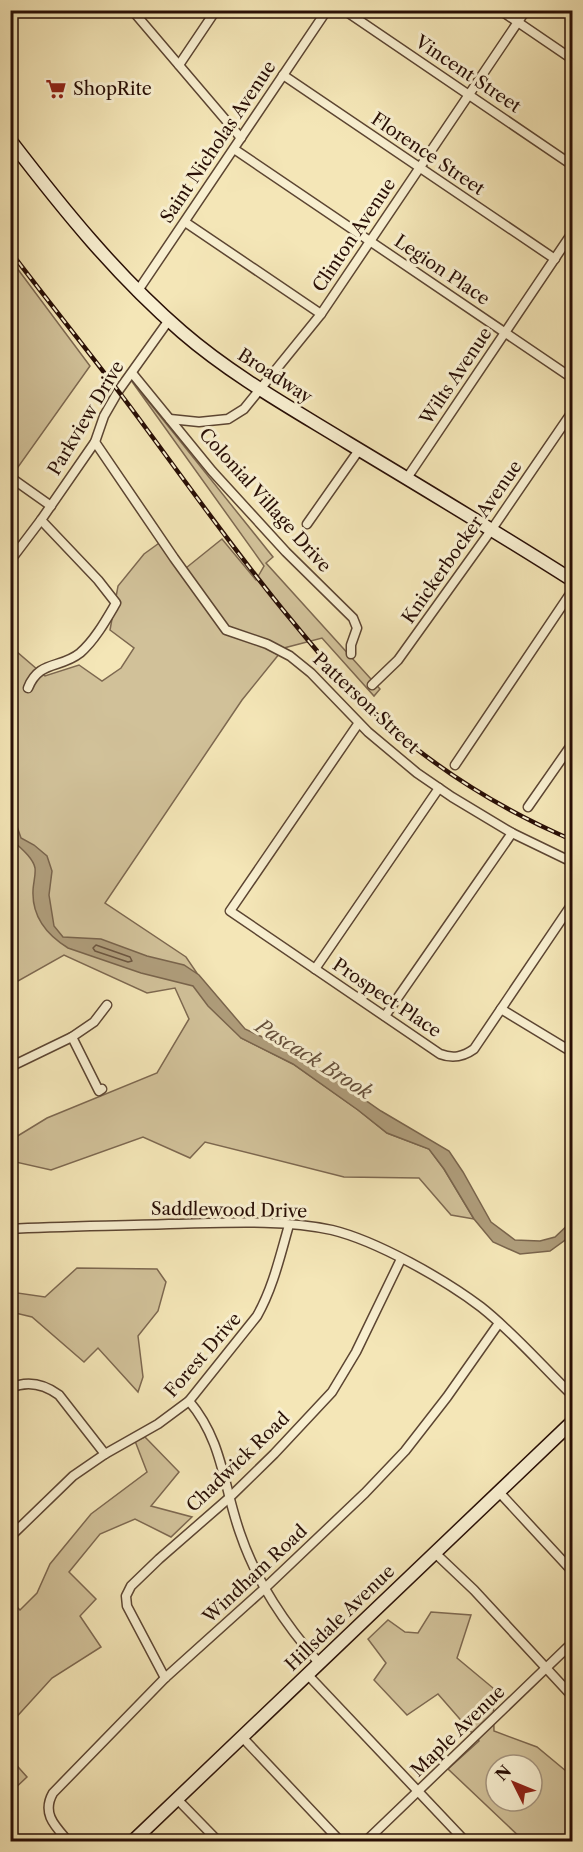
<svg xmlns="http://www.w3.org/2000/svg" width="583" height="1852" viewBox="0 0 583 1852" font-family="'Libre Caslon Text',serif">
<rect width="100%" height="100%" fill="#f4e6b7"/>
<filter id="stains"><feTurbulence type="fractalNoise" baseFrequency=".00333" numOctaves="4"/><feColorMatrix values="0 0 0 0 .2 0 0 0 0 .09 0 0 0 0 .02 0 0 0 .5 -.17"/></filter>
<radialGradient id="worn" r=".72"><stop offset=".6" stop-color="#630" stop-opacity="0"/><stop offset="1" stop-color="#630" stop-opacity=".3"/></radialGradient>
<g fill="#d1c199" stroke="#7d6850" stroke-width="1.5" fill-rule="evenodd">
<polygon points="11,260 90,366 11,477"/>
<polygon points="128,376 273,557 266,563 380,689 374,696 322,638 284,648 242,700 105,903 186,957 241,1038 293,1064 358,1110 387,1133 429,1149 444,1169 474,1219 451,1215 419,1178 344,1177 205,1142 190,1158 143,1137 51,1170 11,1161 11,1140 47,1118 157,1073 189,1019 175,988 147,993 64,955 11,985 10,646 45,676 79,665 102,681 121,668 134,648 110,630 118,586 144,554 162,541 181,572 222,539 256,580 264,566"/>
<polygon points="77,1268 157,1269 166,1282 158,1311 138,1336 143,1377 138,1392 98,1348 84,1362 32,1317 11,1312 11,1292 45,1297"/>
<polygon points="145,1437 179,1472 151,1506 192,1517 171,1537 135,1519 100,1534 69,1572 96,1599 80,1616 101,1647 52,1678 11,1723 10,1600 20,1610 37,1593 50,1564 91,1514 147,1472 135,1441"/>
<path d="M431 1612 471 1615 457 1658 493 1688 494 1731 537 1747 572 1776V1841H524L448 1769 479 1741 438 1694 407 1715 374 1680 386 1663 368 1639 388 1620 405 1632 418 1633ZM496 1765H532V1801H496Z"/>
<polygon points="11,1759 27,1777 11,1792 15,1815 11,1831"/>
</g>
<path fill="#af9d7b" stroke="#79644c" stroke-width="1.5" d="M11 809 21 838 34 845 47 856 52 871 49 895 54 926 63 937 101 939 147 956 184 965 199 975 245 1029 299 1054 381 1111 449 1151 463 1172 491 1222 515 1240 540 1241 555 1237 572 1221V1235L550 1251 520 1254 493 1242 474 1219 444 1169 429 1149 387 1133 358 1110 293 1064 241 1038 208 1006 193 986 141 973 68 948C47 935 32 916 33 891 33 884 36 875 35 868 33 857 18 846 11 839Z"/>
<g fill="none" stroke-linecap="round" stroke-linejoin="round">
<polygon stroke="#6c5640" stroke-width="1.5" points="96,945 130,957 132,961 128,962 95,951 93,948"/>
<g stroke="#5c4532" stroke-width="11">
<g id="street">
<polyline points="132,10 241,138"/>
<polyline points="344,10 572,165"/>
<polyline points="500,10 572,59"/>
<polyline points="179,65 216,10"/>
<polyline points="283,75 555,259"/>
<polyline points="234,149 572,378"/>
<polyline points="185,222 321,314"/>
<polyline points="137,292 327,10"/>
<polyline points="132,373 212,471 286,552 353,618 357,628 351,645 351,654"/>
<polyline points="170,419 199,422 228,419 244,409 321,314 526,10"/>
<polyline points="95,442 174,558 226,630 267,644 290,656 311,673 368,732 417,773 452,797 512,833 572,862"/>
<polyline points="10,477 51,506"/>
<polyline points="407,478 572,233"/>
<polyline points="307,524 359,450"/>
<polyline points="10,561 41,520 95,442 104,416 119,390 169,320"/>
<polyline points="372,685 398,660 492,529 572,412"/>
<path d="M28 688C39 660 60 669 80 653 95 640 106 620 116 603L98 580 41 520"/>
<path d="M358 724 230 911 440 1054C453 1059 463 1057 474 1049L572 904"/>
<polyline points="455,765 572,591"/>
<polyline points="528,807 572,744"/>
<polyline points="315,969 439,788"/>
<polyline points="501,1009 572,1052"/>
<polyline points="385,1016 512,833"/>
<polyline points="72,1037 99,1091 102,1089"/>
<polyline points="10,1067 72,1037 94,1022 107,1005"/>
<path d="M10 1229C63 1226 116 1226 169 1224 221 1223 282 1219 332 1230 377 1241 444 1279 481 1307 514 1333 542 1366 572 1395"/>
<path d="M10 1388C28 1380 44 1384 59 1395L105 1454"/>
<path d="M189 1401C223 1441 223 1485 240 1533 257 1583 285 1624 319 1663"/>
<polyline points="499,1492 572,1571"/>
<path d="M10 1537 73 1476 105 1454 158 1424 189 1401 257 1316C273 1288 280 1256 289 1225"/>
<polyline points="435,1553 474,1590 572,1696"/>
<polyline points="307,1674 466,1842"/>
<polyline points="165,1678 127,1606 126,1596 131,1586 159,1559 229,1498 274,1454 332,1392 356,1352 401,1259"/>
<polyline points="242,1737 341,1842"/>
<polyline points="177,1799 219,1842"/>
<path d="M69 1842C56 1827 41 1814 53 1793L165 1678 264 1589 365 1493 405 1451 447 1397 499 1323"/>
<polyline points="365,1842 572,1643"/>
</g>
</g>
<g stroke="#290f06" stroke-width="15">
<g id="secondary">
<path d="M10 140C63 209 116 275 182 332 233 376 291 408 348 443 423 488 498 533 572 580"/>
<polyline points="132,1842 572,1422"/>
</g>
</g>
<use href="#street" stroke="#f8efd0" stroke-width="8"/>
<use href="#secondary" stroke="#f8efd0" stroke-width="12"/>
<g stroke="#290f06" stroke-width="4.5">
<path id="rail" d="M10 251C56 312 104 370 148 431 196 496 242 561 293 622 329 666 365 708 409 743 459 783 514 815 572 840"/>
</g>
<use href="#rail" stroke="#f8efd0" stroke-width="2" stroke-dasharray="7" stroke-linecap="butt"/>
</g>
<defs>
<g id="supermarket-bare" transform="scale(1.62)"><path d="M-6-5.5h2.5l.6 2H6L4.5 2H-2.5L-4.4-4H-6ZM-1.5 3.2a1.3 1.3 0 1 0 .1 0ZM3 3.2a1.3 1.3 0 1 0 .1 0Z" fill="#8f2418" stroke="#f8efd0" stroke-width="2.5" paint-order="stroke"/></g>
</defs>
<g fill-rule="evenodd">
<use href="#supermarket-bare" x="56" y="89"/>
</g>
<g text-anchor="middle" stroke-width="6" stroke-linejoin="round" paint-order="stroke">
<g font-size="18" fill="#290f06" stroke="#f8efd0">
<text transform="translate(468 74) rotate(34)" y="6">Vincent Street</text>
<text transform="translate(218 142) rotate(-56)" y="6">Saint Nicholas Avenue</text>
<text transform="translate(428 154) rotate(34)" y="6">Florence Street</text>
<text transform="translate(354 235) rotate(-56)" y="6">Clinton Avenue</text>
<text transform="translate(442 270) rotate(34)" y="6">Legion Place</text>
<text transform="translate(275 376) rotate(33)" y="6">Broadway</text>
<text transform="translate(456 376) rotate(-56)" y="6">Wilts Avenue</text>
<text transform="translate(86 418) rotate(-59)" y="6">Parkview Drive</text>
<text transform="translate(265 500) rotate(48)" y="6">Colonial Village Drive</text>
<text transform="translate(462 542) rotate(-55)" y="6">Knickerbocker Avenue</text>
<text transform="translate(366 703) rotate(43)" y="6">Patterson Street</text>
<text transform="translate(387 998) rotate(34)" y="6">Prospect Place</text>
<text transform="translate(229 1210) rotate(1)" y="6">Saddlewood Drive</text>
<text transform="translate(203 1355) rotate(-49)" y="6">Forest Drive</text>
<text transform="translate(238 1462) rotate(-44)" y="6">Chadwick Road</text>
<text transform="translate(255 1574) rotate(-43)" y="6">Windham Road</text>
<text transform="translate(340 1618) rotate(-44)" y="6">Hillsdale Avenue</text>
<text transform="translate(458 1731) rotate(-44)" y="6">Maple Avenue</text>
</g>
<g font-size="18" fill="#290f06" stroke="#f8efd0" text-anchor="start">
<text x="73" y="95">ShopRite</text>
</g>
<g font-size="20" font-style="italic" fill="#654f3b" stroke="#f8efd0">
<text transform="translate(314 1059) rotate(32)" y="7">Pascack Brook</text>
</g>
</g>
<rect width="583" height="1852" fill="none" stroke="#f4e6b7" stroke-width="36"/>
<rect x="12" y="12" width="559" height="1828" fill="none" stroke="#290f06" stroke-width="3"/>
<rect x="18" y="18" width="547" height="1816" fill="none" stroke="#290f06" stroke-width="1.5"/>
<g transform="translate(514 1783) rotate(313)"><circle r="28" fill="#f8efd0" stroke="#a5957f" stroke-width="1.5"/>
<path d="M0-4.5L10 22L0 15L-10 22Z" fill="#8f2418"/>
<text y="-9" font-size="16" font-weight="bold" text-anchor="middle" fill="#290f06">N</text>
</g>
<rect width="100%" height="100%" filter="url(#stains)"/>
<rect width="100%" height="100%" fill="url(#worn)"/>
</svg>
